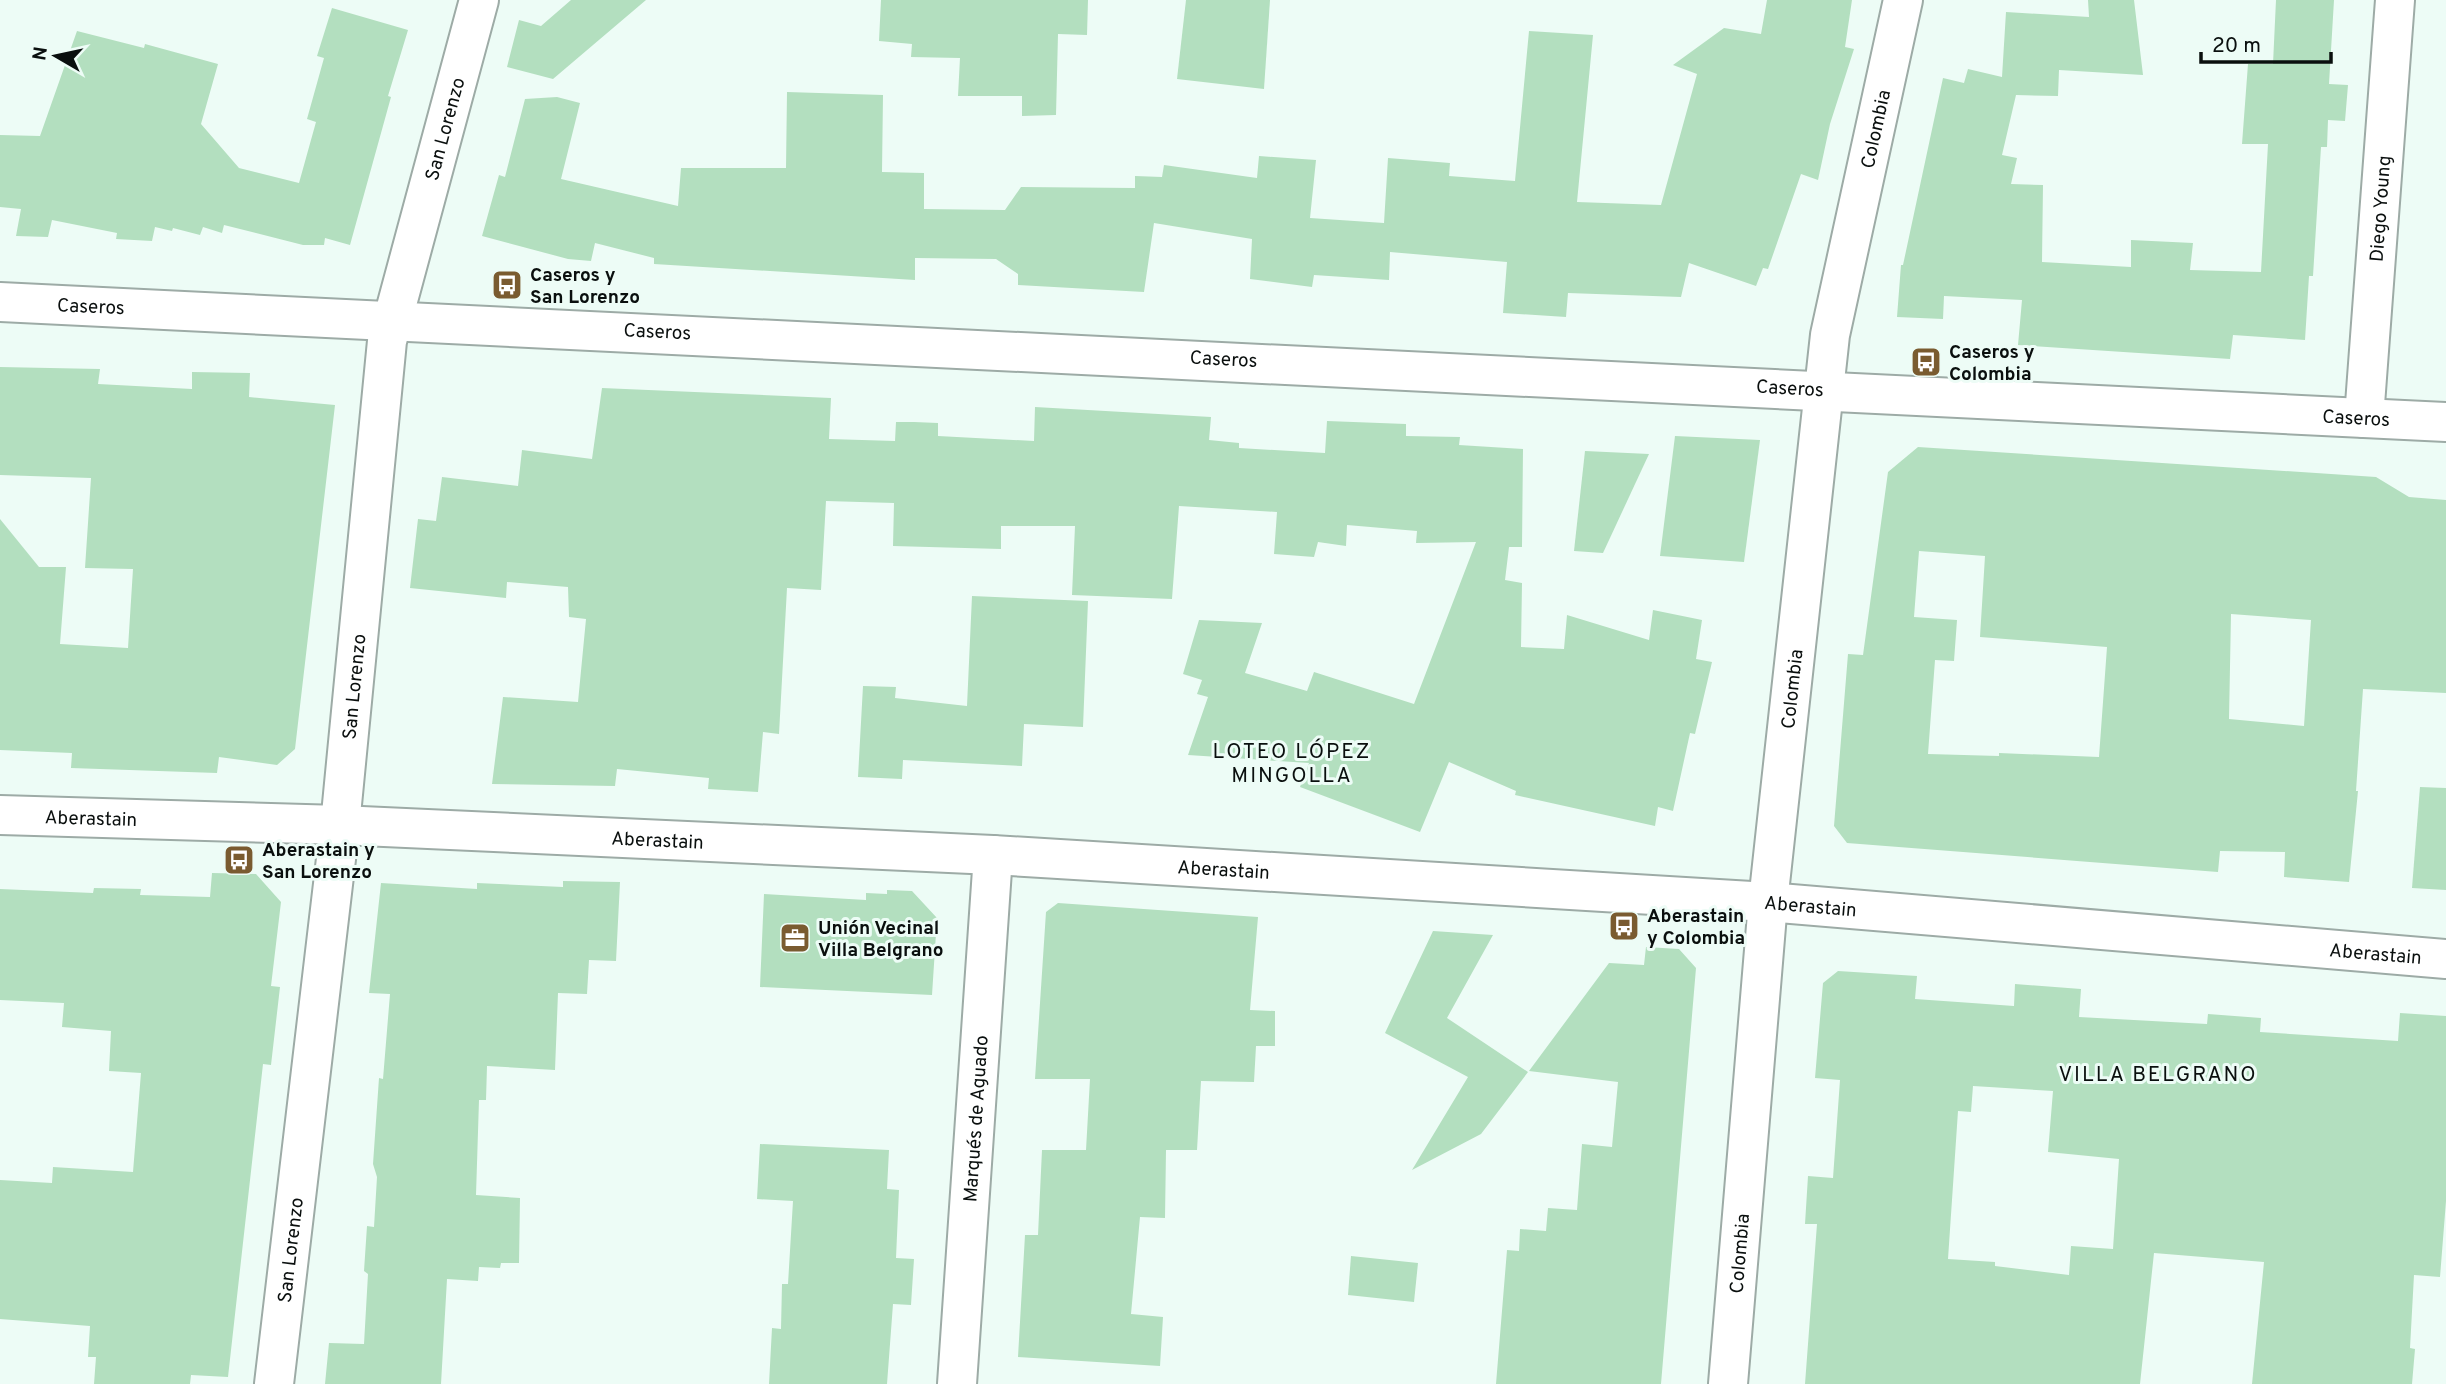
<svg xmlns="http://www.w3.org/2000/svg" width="2446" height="1384" viewBox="0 0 2446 1384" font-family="Overpass,sans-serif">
<rect width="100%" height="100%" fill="#edfcf6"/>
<g fill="#b3dfbf" fill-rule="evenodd">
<polygon points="571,0 646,0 553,79 507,67 519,20 541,26"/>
<polygon points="881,0 1088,0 1087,35 1058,34 1056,115 1022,116 1022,96 958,96 960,58 911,57 912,44 879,41"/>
<polygon points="1186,0 1270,0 1264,89 1177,79"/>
<polygon points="1767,0 1852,0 1845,47 1854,49 1830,124 1818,180 1801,174 1768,269 1763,268 1756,286 1689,263 1681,297 1568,293 1566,317 1503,313 1507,262 1390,252 1389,280 1314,275 1312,287 1250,279 1252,239 1154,223 1144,292 1018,285 1018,274 996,259 915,258 915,280 654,264 654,258 595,243 591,261 568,259 482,236 499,175 505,177 525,99 557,97 580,103 561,179 678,206 681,168 786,168 787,92 883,95 882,172 924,173 924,209 1005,210 1021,187 1135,188 1135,176 1162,177 1164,165 1257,178 1259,156 1316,160 1310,218 1384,223 1388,158 1450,163 1449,176 1515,181 1529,31 1593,35 1577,202 1661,205 1697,74 1673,65 1724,28 1761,34"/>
<polygon points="2088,0 2134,0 2143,75 2059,70 2058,96 2016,95 2002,155 2017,158 2011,184 2043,185 2042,262 2131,267 2131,240 2193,243 2190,270 2261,272 2268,144 2242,144 2248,64 2273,64 2276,0 2334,0 2329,84 2348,85 2345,121 2328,120 2327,147 2321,147 2313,276 2309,276 2305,340 2233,335 2230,359 2018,345 2022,300 1944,296 1943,319 1897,317 1901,265 1903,265 1943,78 1964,83 1968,69 2002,77 2006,12 2089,17"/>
<polygon points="332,8 408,30 388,96 391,97 350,245 325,238 324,245 303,245 224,225 222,233 203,227 200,235 173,228 172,231 155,227 152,241 116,239 117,233 52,220 48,237 16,236 21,209 0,207 0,135 40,136 77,31 144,48 145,44 218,64 201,124 239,168 299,183 316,122 307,119 324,58 317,56"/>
<polygon points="0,367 100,369 98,384 192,389 192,372 250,373 249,397 335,405 295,749 277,765 219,757 217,773 71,768 72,753 0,750 0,519 39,567 66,567 60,644 128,648 133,569 85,568 91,478 0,475"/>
<polygon points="602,388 831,398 829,439 895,441 896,422 914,422 938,423 938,436 1034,441 1035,407 1211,417 1209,440 1239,443 1239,448 1325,453 1327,421 1406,424 1406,436 1460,437 1459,445 1523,449 1522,547 1509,547 1505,580 1522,583 1521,647 1564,649 1567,615 1649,640 1653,610 1702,620 1696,659 1712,662 1695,734 1690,733 1673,811 1658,807 1655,826 1515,795 1516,791 1449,762 1420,832 1300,787 1309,763 1188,755 1208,697 1197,694 1202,680 1183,674 1199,620 1262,623 1245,673 1307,691 1314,672 1414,704 1476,542 1416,543 1417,531 1347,525 1346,546 1318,542 1314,557 1274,554 1277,512 1179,506 1172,599 1072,595 1075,526 1001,526 1001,549 893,546 894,503 826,501 821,590 787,588 779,734 763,732 758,792 708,789 709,778 617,769 615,786 492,784 503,697 578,702 586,619 569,617 568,587 507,582 506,598 410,588 418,519 436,521 442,477 518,486 522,450 592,459"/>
<polygon points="1675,436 1760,440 1744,562 1660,556"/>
<path d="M1918 447 2376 477 2409 497 2446 500V693L2363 689 2356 791H2358L2349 882 2284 877 2285 852 2220 851 2218 872 1847 843 1834 826 1848 654 1863 655 1888 472ZM1919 551 1985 556 1980 637 2107 647 2099 757 1999 753V756L1928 754 1935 660 1954 661 1957 620 1914 617ZM2231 614 2311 620 2304 726 2229 719Z"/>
<polygon points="1585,451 1649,454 1603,553 1574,551"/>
<polygon points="972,596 1088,601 1083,727 1024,724 1022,766 903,760 902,779 858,777 863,686 896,687 895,698 967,706"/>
<polygon points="2420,787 2446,788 2446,890 2412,888"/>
<polygon points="212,873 256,874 281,902 271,986 280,987 271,1065 263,1064 228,1377 191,1375 190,1384 94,1384 96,1357 88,1357 90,1326 0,1319 0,1180 52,1183 53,1167 133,1172 141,1073 109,1071 111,1031 62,1027 64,1003 0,1000 0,889 93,893 94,888 141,889 140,895 210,897"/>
<polygon points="563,881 620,882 616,961 589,960 587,994 558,993 555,1070 487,1066 486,1100 479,1100 476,1195 520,1198 519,1263 501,1263 500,1268 479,1267 478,1281 447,1279 441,1384 325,1384 329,1343 364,1344 368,1274 364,1271 367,1226 374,1227 377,1177 373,1164 379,1078 383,1079 390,994 369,993 381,883 477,889 477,883 563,887"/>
<polygon points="887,890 912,891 937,918 932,995 760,987 764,894 866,900 866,893 887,894"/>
<polygon points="1058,903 1258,917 1250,1010 1275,1011 1275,1046 1256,1046 1254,1082 1201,1081 1197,1150 1166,1150 1165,1218 1140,1217 1131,1314 1163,1317 1160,1366 1018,1357 1025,1235 1038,1235 1042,1150 1086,1150 1090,1079 1035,1079 1046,912"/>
<polygon points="1433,931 1493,935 1447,1018 1528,1072 1481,1134 1412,1170 1468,1077 1385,1033"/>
<polygon points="1646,947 1679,949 1696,968 1661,1384 1496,1384 1507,1250 1519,1251 1520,1229 1546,1231 1548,1208 1577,1210 1582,1144 1612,1147 1618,1082 1529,1071 1609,963 1644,965"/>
<path d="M1838 971 1917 976 1915 999 1972 1003 2014 1006 2015 984 2081 989 2079 1017 2207 1024 2208 1014 2261 1018 2260 1032 2398 1041 2400 1013 2446 1016V1201L2440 1277 2414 1275 2410 1348 2415 1349 2412 1384H2252L2264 1262 2154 1253 2140 1384H1805L1817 1224H1805L1808 1176 1833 1178 1840 1080 1815 1078 1823 983ZM1973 1086 2053 1091 2048 1152 2119 1159 2113 1249 2071 1246 2069 1275 1995 1266V1262L1948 1259 1958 1111 1971 1112Z"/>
<polygon points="760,1144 889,1150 887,1189 899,1190 896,1258 914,1259 911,1305 893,1304 887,1384 769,1384 772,1328 781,1329 782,1284 788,1284 793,1201 757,1199"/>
<polygon points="1351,1256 1418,1263 1414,1302 1348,1295"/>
</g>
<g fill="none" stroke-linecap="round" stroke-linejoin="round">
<g stroke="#9daba6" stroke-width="42">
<g id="minor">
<path id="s1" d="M0 302C816 335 1631 379 2446 422"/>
<path id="s2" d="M2364 418 2395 0"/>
<path id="s3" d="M0 815 340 825 993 855 1768 902 2446 959"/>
<path id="s4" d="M274 1384 340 825 387 341 479 0"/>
<path id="s5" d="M957 1384 993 855"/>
<path id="s6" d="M1728 1384 1768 902 1830 335 1903 0"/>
</g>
</g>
<use href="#minor" stroke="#fff" stroke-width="38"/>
</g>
<defs>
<g id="bus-square" transform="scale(1.575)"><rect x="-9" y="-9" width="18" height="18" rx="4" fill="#7a5b30" stroke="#edfcf6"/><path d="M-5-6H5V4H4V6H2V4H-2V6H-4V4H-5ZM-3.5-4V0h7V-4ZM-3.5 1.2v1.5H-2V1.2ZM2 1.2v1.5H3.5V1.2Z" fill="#fff"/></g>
<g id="office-square" transform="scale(1.575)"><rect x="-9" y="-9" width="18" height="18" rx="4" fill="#7a5b30" stroke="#edfcf6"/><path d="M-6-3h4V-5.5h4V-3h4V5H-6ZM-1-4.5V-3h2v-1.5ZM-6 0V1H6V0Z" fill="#fff"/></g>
</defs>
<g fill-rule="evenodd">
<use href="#bus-square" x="507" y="285"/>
<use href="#bus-square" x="1926" y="362"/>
<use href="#bus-square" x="239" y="860"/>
<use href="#bus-square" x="1624" y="926"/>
<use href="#office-square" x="795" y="938"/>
</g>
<g text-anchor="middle" stroke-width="6" stroke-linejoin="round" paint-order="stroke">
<g font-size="19" fill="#0a0f0e" stroke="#edfcf6">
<text dy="7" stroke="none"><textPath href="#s6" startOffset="1265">Colombia</textPath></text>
<text dy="7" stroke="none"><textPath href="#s4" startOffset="1269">San Lorenzo</textPath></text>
<text dy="7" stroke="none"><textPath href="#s2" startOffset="210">Diego Young</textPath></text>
<text dy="7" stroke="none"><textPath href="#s1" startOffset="91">Caseros</textPath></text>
<text dy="7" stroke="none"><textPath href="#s1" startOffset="658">Caseros</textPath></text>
<text dy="7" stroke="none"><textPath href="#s1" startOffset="1225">Caseros</textPath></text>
<text dy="7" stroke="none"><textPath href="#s1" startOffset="1792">Caseros</textPath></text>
<text dy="7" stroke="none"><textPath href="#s1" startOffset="2359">Caseros</textPath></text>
<text dy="7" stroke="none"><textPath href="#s4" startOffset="702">San Lorenzo</textPath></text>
<text dy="7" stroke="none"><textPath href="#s6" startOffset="698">Colombia</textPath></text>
<text dy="7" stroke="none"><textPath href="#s3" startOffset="91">Aberastain</textPath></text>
<text dy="7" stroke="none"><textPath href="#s3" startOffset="658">Aberastain</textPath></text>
<text dy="7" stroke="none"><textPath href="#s3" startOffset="1225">Aberastain</textPath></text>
<text dy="7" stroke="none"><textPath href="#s3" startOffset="1813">Aberastain</textPath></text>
<text dy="7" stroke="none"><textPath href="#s3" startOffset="2380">Aberastain</textPath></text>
<text dy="7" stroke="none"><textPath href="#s5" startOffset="266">Marqués de Aguado</textPath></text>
<text dy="7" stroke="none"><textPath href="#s4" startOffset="135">San Lorenzo</textPath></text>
<text dy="7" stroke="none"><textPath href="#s6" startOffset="131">Colombia</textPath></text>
</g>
<g font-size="19" font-weight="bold" fill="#0a0f0e" stroke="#edfcf6" text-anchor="start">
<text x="530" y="281">Caseros y<tspan x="530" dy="22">San Lorenzo</tspan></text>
<text x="1949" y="358">Caseros y<tspan x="1949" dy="22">Colombia</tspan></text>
<text x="262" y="856">Aberastain y<tspan x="262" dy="22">San Lorenzo</tspan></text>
<text x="1647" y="922">Aberastain<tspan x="1647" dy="22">y Colombia</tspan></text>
<text x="818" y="934">Unión Vecinal<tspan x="818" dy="22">Villa Belgrano</tspan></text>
</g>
<g font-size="21" letter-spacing="2" fill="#0a0f0e" stroke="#edfcf6">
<text x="1292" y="758">LOTEO LÓPEZ<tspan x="1292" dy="24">MINGOLLA</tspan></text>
<text x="2158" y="1081">VILLA BELGRANO</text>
</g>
</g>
<g transform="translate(56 56) rotate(279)" stroke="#edfcf6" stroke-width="5" paint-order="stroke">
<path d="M0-5L12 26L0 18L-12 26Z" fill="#0a0f0e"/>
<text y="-10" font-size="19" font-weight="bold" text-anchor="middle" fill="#0a0f0e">N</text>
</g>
<path d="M2201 52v10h130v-10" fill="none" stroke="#0a0f0e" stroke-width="3.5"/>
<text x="2212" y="52" font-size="21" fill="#0a0f0e" stroke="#edfcf6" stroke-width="5" paint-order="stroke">20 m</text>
</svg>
